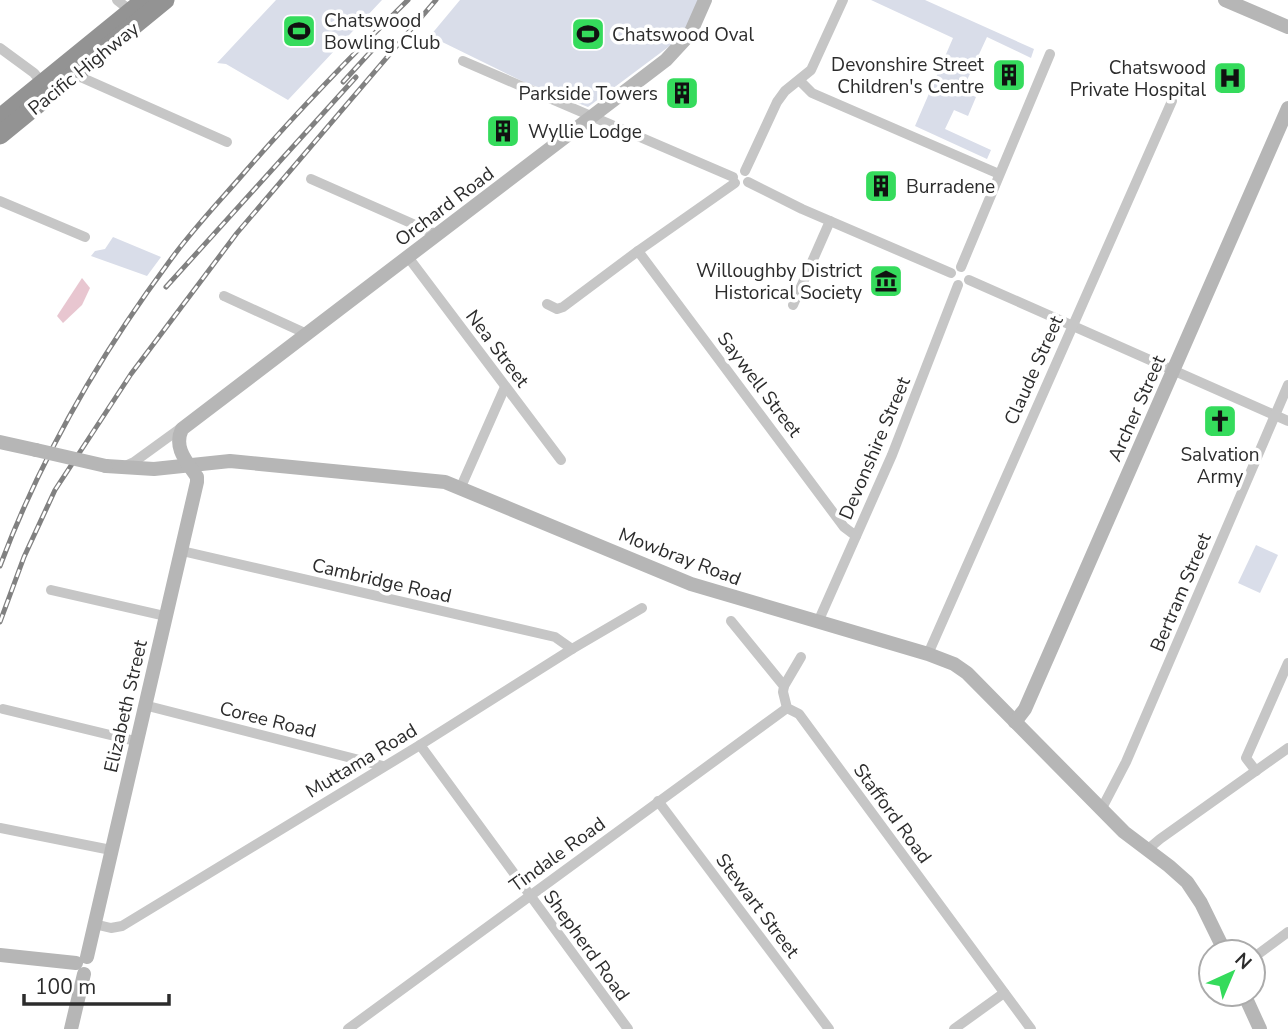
<svg xmlns="http://www.w3.org/2000/svg" width="1288" height="1029" viewBox="0 0 1288 1029" font-family="'Nunito Sans',sans-serif">
<rect width="100%" height="100%" fill="#fff"/>
<g fill="#d9dde9">
<polygon points="276,0 382,0 288,100 226,64 217,63"/>
<polygon points="460,0 698,0 683,36 588,107 524,82 430,36"/>
<polygon points="871,0 925,0 1034,49 1031,58 987,37 962,91 976,97 968,116 954,110 945,129 991,150 987,159 915,126 953,38"/>
<polygon points="113,237 161,257 147,276 91,256 95,251 105,249"/>
<polygon points="1256,545 1278,555 1260,593 1238,583"/>
</g>
<polygon fill="#e8c6d0" points="82,278 90,288 82,305 63,323 57,316"/>
<g fill="none" stroke-linecap="round" stroke-linejoin="round">
<g stroke="#c6c6c6" stroke-width="10">
<polyline points="117,0 131,11"/>
<polyline points="0,48 34,73 43,84"/>
<polyline points="463,61 733,177"/>
<polyline points="76,75 227,142"/>
<polyline points="800,81 812,93 999,174"/>
<polyline points="745,171 777,102 785,91 811,70 843,0"/>
<polyline points="311,179 438,235"/>
<polyline points="748,182 802,209 951,273"/>
<polyline points="0,201 85,237"/>
<polyline points="638,251 844,527 856,536"/>
<polyline points="408,257 561,460"/>
<polyline points="961,267 1050,54"/>
<polyline points="969,280 1288,421"/>
<polyline points="224,296 307,334"/>
<polyline points="547,304 557,309 563,307 638,251 735,183"/>
<polyline points="793,305 830,221"/>
<polyline points="123,467 134,462 185,425"/>
<polyline points="460,489 505,387"/>
<polyline points="182,551 555,637 572,649"/>
<polyline points="51,590 165,616"/>
<polyline points="731,621 784,686 783,692 787,708 799,714 1031,1029"/>
<polyline points="818,622 892,455 958,285"/>
<polyline points="928,654 1172,101"/>
<polyline points="784,686 801,657"/>
<polyline points="144,705 383,766"/>
<polyline points="3,709 135,741"/>
<polyline points="420,745 628,1029"/>
<polyline points="1256,771 1246,758 1288,663"/>
<polyline points="658,801 829,1029"/>
<polyline points="1101,810 1126,762 1288,385"/>
<polyline points="0,828 111,850"/>
<polyline points="1147,850 1160,839 1288,748"/>
<polyline points="94,924 111,928 122,926 420,745 572,649 642,608"/>
<polyline points="1253,958 1288,932"/>
<polyline points="348,1029 787,708"/>
<polyline points="954,1029 1004,993"/>
</g>
<g stroke="#b6b6b6" stroke-width="14">
<polyline points="1225,0 1288,27"/>
<polyline points="0,442 36,450"/>
<polyline points="106,466 154,469 230,461 445,482 691,584 928,654 954,664 967,673 1124,832 1169,866 1187,882 1201,903 1225,952"/>
<polyline points="1015,722 1025,709 1288,108"/>
<polyline points="0,955 76,963"/>
<path d="M87 957 197 482V477C187 462 173 448 182 429L666 60 690 34 705 0"/>
<polyline points="1244,994 1260,1029"/>
<polyline points="71,1029 84,974"/>
</g>
<g stroke="#939393" stroke-width="19">
<polyline points="0,118 145,0"/>
<polyline points="0,135 165,0"/>
</g>
<g stroke="#818181" stroke-width="5">
<g id="rail">
<polyline points="343,82 376,46"/>
<polyline points="166,287 356,77"/>
<path d="M0 566C41 457 100 355 169 262 192 230 219 202 244 173 296 113 351 56 408 0"/>
<polyline points="0,622 24,557 55,490 131,374 237,233 436,0"/>
</g>
</g>
<use href="#rail" stroke="#fff" stroke-width="2.5" stroke-dasharray="8" stroke-linecap="butt"/>
<polyline stroke="#b6b6b6" stroke-width="14" points="36,450 106,466"/>
</g>
<defs>
<g id="stadium-square" transform="scale(1.75)"><rect x="-9" y="-9" width="18" height="18" rx="4" fill="#35db5c" stroke="#fff"/><path d="M0-5a6.5 5 0 1 0 0 10a6.5 5 0 1 0 0-10ZM-3.5-1.8h7v3.6h-7Z" fill="#111"/></g>
<g id="building-square" transform="scale(1.75)"><rect x="-9" y="-9" width="18" height="18" rx="4" fill="#35db5c" stroke="#fff"/><path d="M-4-6H4V6H1V3H-1V6H-4ZM-2.5-4.3h1.7v1.8h-1.7ZM.8-4.3h1.7v1.8H.8ZM-2.5-1h1.7V.8h-1.7ZM.8-1h1.7V.8H.8Z" fill="#111"/></g>
<g id="hospital-square" transform="scale(1.75)"><rect x="-9" y="-9" width="18" height="18" rx="4" fill="#35db5c" stroke="#fff"/><path d="M-5-5h3v3.5h4V-5h3V5h-3V1.5h-4V5h-3Z" fill="#111"/></g>
<g id="museum-square" transform="scale(1.75)"><rect x="-9" y="-9" width="18" height="18" rx="4" fill="#35db5c" stroke="#fff"/><path d="M0-6L6-3V-2H-6V-3ZM-5-1h2V3h-2ZM-1-1h2V3h-2ZM3-1h2V3H3ZM-6 4H6V6H-6Z" fill="#111"/></g>
<g id="church-square" transform="scale(1.75)"><rect x="-9" y="-9" width="18" height="18" rx="4" fill="#35db5c" stroke="#fff"/><path d="M-1.2-6h2.4v3.5h3.3v2.4h-3.3V6h-2.4V-.1h-3.3v-2.4h3.3Z" fill="#111"/></g>
</defs>
<g fill-rule="evenodd">
<use href="#stadium-square" x="299" y="31"/>
<use href="#stadium-square" x="588" y="34"/>
<use href="#building-square" x="1009" y="75"/>
<use href="#hospital-square" x="1230" y="78"/>
<use href="#building-square" x="682" y="93"/>
<use href="#building-square" x="503" y="131"/>
<use href="#building-square" x="881" y="186"/>
<use href="#museum-square" x="886" y="281"/>
<use href="#church-square" x="1220" y="421"/>
</g>
<g text-anchor="middle" stroke-width="7" stroke-linejoin="round" paint-order="stroke">
<g font-size="19" fill="#2c2c2c" stroke="#fff" text-anchor="start">
<text x="324" y="27">Chatswood<tspan x="324" dy="22">Bowling Club</tspan></text>
<text x="612" y="41">Chatswood Oval</text>
<text x="984" y="71" text-anchor="end">Devonshire Street<tspan x="984" dy="22">Children's Centre</tspan></text>
<text x="1206" y="74" text-anchor="end">Chatswood<tspan x="1206" dy="22">Private Hospital</tspan></text>
<text x="658" y="100" text-anchor="end">Parkside Towers</text>
<text x="528" y="138">Wyllie Lodge</text>
<text x="906" y="193">Burradene</text>
<text x="862" y="277" text-anchor="end">Willoughby District<tspan x="862" dy="22">Historical Society</tspan></text>
<text x="1220" y="461" text-anchor="middle">Salvation<tspan x="1220" dy="22">Army</tspan></text>
</g>
<g font-size="19" fill="#2c2c2c" stroke="#fff">
<text transform="translate(83 68) rotate(-39)" y="7">Pacific Highway</text>
<text transform="translate(444 206) rotate(-37)" y="7">Orchard Road</text>
<text transform="translate(498 348) rotate(53)" y="7">Nea Street</text>
<text transform="translate(1033 370) rotate(-66)" y="7">Claude Street</text>
<text transform="translate(760 384) rotate(53)" y="7">Saywell Street</text>
<text transform="translate(1136 408) rotate(-66)" y="7">Archer Street</text>
<text transform="translate(874 448) rotate(-67)" y="7">Devonshire Street</text>
<text transform="translate(680 556) rotate(21)" y="7">Mowbray Road</text>
<text transform="translate(382 580) rotate(13)" y="7">Cambridge Road</text>
<text transform="translate(1180 592) rotate(-67)" y="7">Bertram Street</text>
<text transform="translate(125 706) rotate(-77)" y="7">Elizabeth Street</text>
<text transform="translate(268 719) rotate(14)" y="7">Coree Road</text>
<text transform="translate(361 760) rotate(-31)" y="7">Muttama Road</text>
<text transform="translate(893 813) rotate(54)" y="7">Stafford Road</text>
<text transform="translate(557 854) rotate(-36)" y="7">Tindale Road</text>
<text transform="translate(758 905) rotate(53)" y="7">Stewart Street</text>
<text transform="translate(587 945) rotate(54)" y="7">Shepherd Road</text>
</g>
</g>
<g transform="translate(1232 973) rotate(44)"><circle r="33" fill="#ffffff" stroke="#ababab" stroke-width="2"/>
<path d="M0-5L12 26L0 18L-12 26Z" fill="#35db5c"/>
<text y="-10" font-size="19" font-weight="bold" text-anchor="middle" fill="#2c2c2c">N</text>
</g>
<path d="M24 994v10h145v-10" fill="none" stroke="#2c2c2c" stroke-width="3.5"/>
<text x="35" y="994" font-size="21" fill="#2c2c2c" stroke="#ffffff" stroke-width="5" paint-order="stroke">100 m</text>
</svg>
